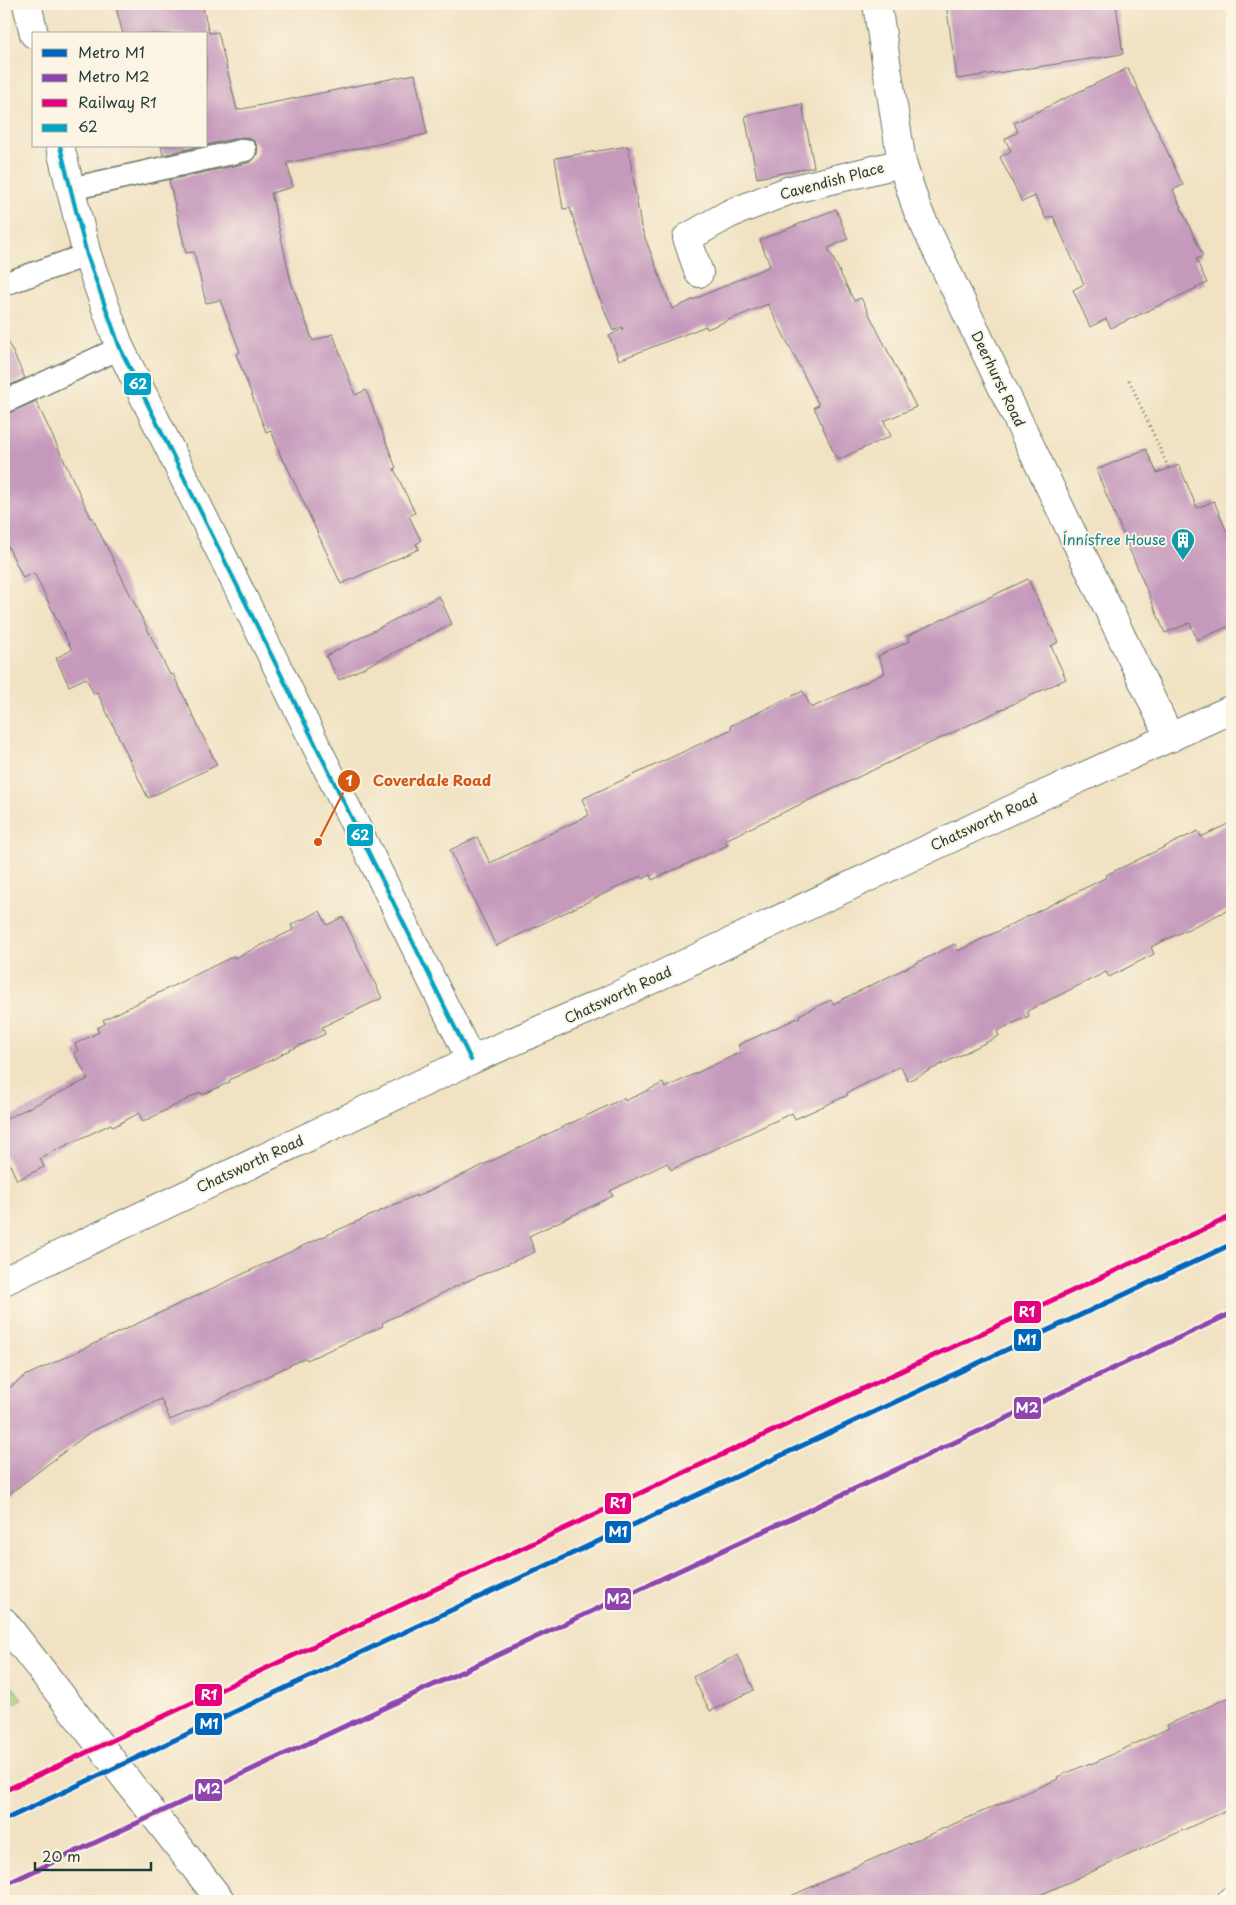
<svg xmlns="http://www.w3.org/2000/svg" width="1236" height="1905" viewBox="0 0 1236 1905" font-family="'Playpen Sans',sans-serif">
<rect width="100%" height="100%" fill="#fcf5e5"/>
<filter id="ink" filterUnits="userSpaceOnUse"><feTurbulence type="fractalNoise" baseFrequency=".02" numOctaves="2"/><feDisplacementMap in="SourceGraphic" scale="10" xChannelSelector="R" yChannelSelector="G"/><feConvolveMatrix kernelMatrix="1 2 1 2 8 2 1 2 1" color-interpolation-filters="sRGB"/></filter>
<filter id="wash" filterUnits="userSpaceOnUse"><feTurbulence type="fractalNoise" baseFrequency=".0096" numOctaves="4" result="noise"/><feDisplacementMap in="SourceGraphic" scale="20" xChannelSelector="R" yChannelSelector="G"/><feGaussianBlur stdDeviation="1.12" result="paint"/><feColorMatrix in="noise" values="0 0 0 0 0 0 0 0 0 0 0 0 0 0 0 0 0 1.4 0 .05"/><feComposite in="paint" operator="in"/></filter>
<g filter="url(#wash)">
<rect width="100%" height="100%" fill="#f1e2c3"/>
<polygon fill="#a9da88" stroke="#648c5e" points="4,1675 22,1699 4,1709"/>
<g id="blocks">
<g fill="#c599bc">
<polygon points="115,4 202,4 209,33 218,32 237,110 415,74 427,134 287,163 293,187 271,193 291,282 313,341 333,334 355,395 366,390 396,468 394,469 415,513 409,516 421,541 416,544 419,549 341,584 285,462 283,462 271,430 266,432 236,354 240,352 220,300 206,303 194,252 186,253 169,180 248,163 253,160 257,154 258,147 255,142 249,138 243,137 206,145 206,34 123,34"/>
<polygon points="946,4 1116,4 1123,54 957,79"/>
<polygon points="1128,68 1183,185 1173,190 1203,256 1196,259 1207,283 1111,328 1106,319 1090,327 1073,290 1084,284 1053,216 1046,219 1035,196 1022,202 1000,157 1011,151 1005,139 1018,132 1014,123"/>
<polygon points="802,104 814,167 757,178 745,116"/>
<polygon points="161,146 201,146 163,155"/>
<polygon points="628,146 641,227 672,309 770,266 760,240 836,209 848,239 828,248 854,301 861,298 916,407 884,421 891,436 837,460 814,407 819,405 768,304 707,329 706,326 619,360 609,336 623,329 622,327 613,331 596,289 570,208 563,209 555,158"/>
<polygon points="4,333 25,378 4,388"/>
<polygon points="36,401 91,518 92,517 170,675 173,674 217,765 148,798 97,692 94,694 86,678 69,686 56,658 72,650 34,573 23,578 4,538 4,415"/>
<polygon points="1146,449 1157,473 1179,465 1197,508 1214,501 1232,544 1232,625 1197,640 1190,623 1165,633 1096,470"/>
<polygon points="1028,579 1058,642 1051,646 1066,679 725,840 728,845 652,880 650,875 643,879 641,876 496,946 450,850 477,837 490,863 589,815 582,799 732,729 730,726 803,691 811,708 885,673 878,656 910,641 907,636"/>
<polygon points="439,596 452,624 339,680 326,656"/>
<polygon points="1232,822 1232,908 1151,947 1154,954 1109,977 1106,972 1027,1011 1029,1016 997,1031 999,1036 908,1081 901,1066 847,1093 848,1095 795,1119 792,1113 671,1170 667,1163 610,1191 613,1196 529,1236 535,1252 465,1282 382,1323 383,1326 307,1360 305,1358 231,1394 170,1420 161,1399 90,1432 4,1498 4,1392 25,1376 307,1244 416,1195 416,1197 624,1098 625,1101 663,1083 665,1088 741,1052 738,1045 800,1017 799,1015 831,1000 833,1004 955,944 958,951 1107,877 1106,875 1198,831 1201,837"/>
<polygon points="320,911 327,925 343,917 382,998 322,1027 325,1034 281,1054 282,1055 229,1080 230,1082 202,1095 201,1092 143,1122 139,1113 113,1127 111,1124 40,1158 44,1167 17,1180 4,1152 4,1120 88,1079 74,1053 78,1050 75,1044 99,1032 97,1028 105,1024 103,1020 234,956 235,958 293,930 291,925"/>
<polygon points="738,1655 754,1690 710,1711 693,1677"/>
<polygon points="1232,1696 1232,1808 1091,1872 1027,1901 780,1901 875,1858 1058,1779 1057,1777 1090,1763 1091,1764 1169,1728 1167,1725"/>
</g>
</g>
</g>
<g filter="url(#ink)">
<use href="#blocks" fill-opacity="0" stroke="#687766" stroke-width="1"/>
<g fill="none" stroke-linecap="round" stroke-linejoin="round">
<g stroke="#687766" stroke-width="25">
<g id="lane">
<polyline points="70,189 245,150"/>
<polyline points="4,284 87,255"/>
<polyline points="4,402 120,348"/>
</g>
</g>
<g stroke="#687766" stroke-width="30">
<g id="street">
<polyline points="27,4 34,34"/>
<polyline points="877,4 902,163 917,209 1170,738"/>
<polyline points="60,146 87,255 120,348 471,1060"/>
<polyline points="699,273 687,238 729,214 790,190 902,163"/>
<polyline points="4,1281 471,1060 606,1001 1017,807 1232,709"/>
<polyline points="1231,1901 1232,1901"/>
</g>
</g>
<g stroke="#687766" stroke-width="30">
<polyline id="secondary" points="4,1622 221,1901"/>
</g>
<polyline stroke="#687766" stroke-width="3" stroke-dasharray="1 4" stroke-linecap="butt" points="1129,380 1169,469"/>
<use href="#lane" stroke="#fff" stroke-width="22"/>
<use href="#street" stroke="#fff" stroke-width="28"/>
<use href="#secondary" stroke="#fff" stroke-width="28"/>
<g stroke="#fcf5e5" stroke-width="8">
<polyline id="bus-1" points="60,146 87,255 120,348 471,1060"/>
</g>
<use href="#bus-1" stroke="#02a4c6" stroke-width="4"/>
<g stroke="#fcf5e5" stroke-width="9">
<polyline id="rail-1" points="4,1791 1232,1216"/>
</g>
<use href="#rail-1" stroke="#e5007d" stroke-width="5"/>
<g stroke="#fcf5e5" stroke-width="9">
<polyline id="metro-1" points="4,1820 1232,1244"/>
</g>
<g stroke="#fcf5e5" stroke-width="9">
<polyline id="metro-2" points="4,1885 1232,1313"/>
</g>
<use href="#metro-1" stroke="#0065bd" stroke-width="5"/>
<use href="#metro-2" stroke="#8e44ad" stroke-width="5"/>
</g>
</g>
<defs>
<g id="building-pin" transform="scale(1.25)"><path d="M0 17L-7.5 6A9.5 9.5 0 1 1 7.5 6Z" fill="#0f9aa8" stroke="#fcf5e5"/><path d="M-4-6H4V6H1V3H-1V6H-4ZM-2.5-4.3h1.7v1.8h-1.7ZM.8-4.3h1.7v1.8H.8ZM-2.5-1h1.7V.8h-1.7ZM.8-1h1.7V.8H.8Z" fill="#fff"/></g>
</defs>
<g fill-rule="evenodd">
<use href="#building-pin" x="1183" y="540"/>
</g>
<g text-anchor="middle" stroke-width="4" stroke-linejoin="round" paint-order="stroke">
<g font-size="14" fill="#1f3d34" stroke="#fcf5e5">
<text transform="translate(832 181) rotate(-15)" y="5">Cavendish Place</text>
<text transform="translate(998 379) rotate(64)" y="5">Deerhurst Road</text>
<text transform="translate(984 822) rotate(-25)" y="5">Chatsworth Road</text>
<text transform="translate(618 995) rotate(-25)" y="5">Chatsworth Road</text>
<text transform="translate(250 1164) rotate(-25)" y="5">Chatsworth Road</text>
</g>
<g font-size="14" fill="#0d838f" stroke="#fcf5e5" text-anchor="end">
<text x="1166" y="545">Ínnísfree House</text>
</g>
</g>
<path fill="none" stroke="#d45610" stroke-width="2" d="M318 842L349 781"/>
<g fill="#d45610" stroke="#fcf5e5" stroke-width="2">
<circle cx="318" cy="842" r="5"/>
<circle cx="349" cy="781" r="12"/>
</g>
<g font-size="15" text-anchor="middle" font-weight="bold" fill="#fff">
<text x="349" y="786">1</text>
</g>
<g font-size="15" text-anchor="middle" font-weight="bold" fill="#d45610" stroke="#fcf5e5" stroke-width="4" stroke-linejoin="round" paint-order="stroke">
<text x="432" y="786">Coverdale Road</text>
</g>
<g stroke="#fcf5e5" stroke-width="2">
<rect x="123" y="372" width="29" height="24" rx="5" fill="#02a4c6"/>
<rect x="346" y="823" width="28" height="24" rx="5" fill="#02a4c6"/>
<rect x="1013" y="1300" width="29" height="24" rx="5" fill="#e5007d"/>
<rect x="1013" y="1328" width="29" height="24" rx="5" fill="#0065bd"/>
<rect x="1013" y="1396" width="29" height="24" rx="5" fill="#8e44ad"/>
<rect x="604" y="1492" width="28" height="23" rx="5" fill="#e5007d"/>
<rect x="604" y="1520" width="28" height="24" rx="5" fill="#0065bd"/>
<rect x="604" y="1587" width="28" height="24" rx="5" fill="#8e44ad"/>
<rect x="194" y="1683" width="29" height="24" rx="5" fill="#e5007d"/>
<rect x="194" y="1712" width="29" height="24" rx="5" fill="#0065bd"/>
<rect x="194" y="1778" width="29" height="24" rx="5" fill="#8e44ad"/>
</g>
<g font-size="14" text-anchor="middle" font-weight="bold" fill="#fff">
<text x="138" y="389">62</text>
<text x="360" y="840">62</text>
<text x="1027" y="1317">R1</text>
<text x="1027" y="1345">M1</text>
<text x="1027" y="1413">M2</text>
<text x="618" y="1508">R1</text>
<text x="618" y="1537">M1</text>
<text x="618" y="1604">M2</text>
<text x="209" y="1700">R1</text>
<text x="209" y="1729">M1</text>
<text x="209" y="1794">M2</text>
</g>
<rect width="1236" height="1905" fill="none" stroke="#fcf5e5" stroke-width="20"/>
<rect x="32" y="32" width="175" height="115" fill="#fcf5e5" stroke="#a4ab9e"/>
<rect x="42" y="49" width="25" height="8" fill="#0065bd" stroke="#a4ab9e"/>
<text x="78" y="58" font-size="15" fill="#1f3d34">Metro M1</text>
<rect x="42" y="74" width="25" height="8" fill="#8e44ad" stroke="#a4ab9e"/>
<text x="78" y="82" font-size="15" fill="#1f3d34">Metro M2</text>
<rect x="42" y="99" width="25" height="8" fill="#e5007d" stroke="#a4ab9e"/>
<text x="78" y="108" font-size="15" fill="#1f3d34">Railway R1</text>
<rect x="42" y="124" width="25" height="8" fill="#02a4c6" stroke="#a4ab9e"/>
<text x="78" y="132" font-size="15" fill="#1f3d34">62</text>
<path d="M35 1862v8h116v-8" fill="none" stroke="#1f3d34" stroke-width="2.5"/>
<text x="42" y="1862" font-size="15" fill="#1f3d34" stroke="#fcf5e5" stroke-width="4" paint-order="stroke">20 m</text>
</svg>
